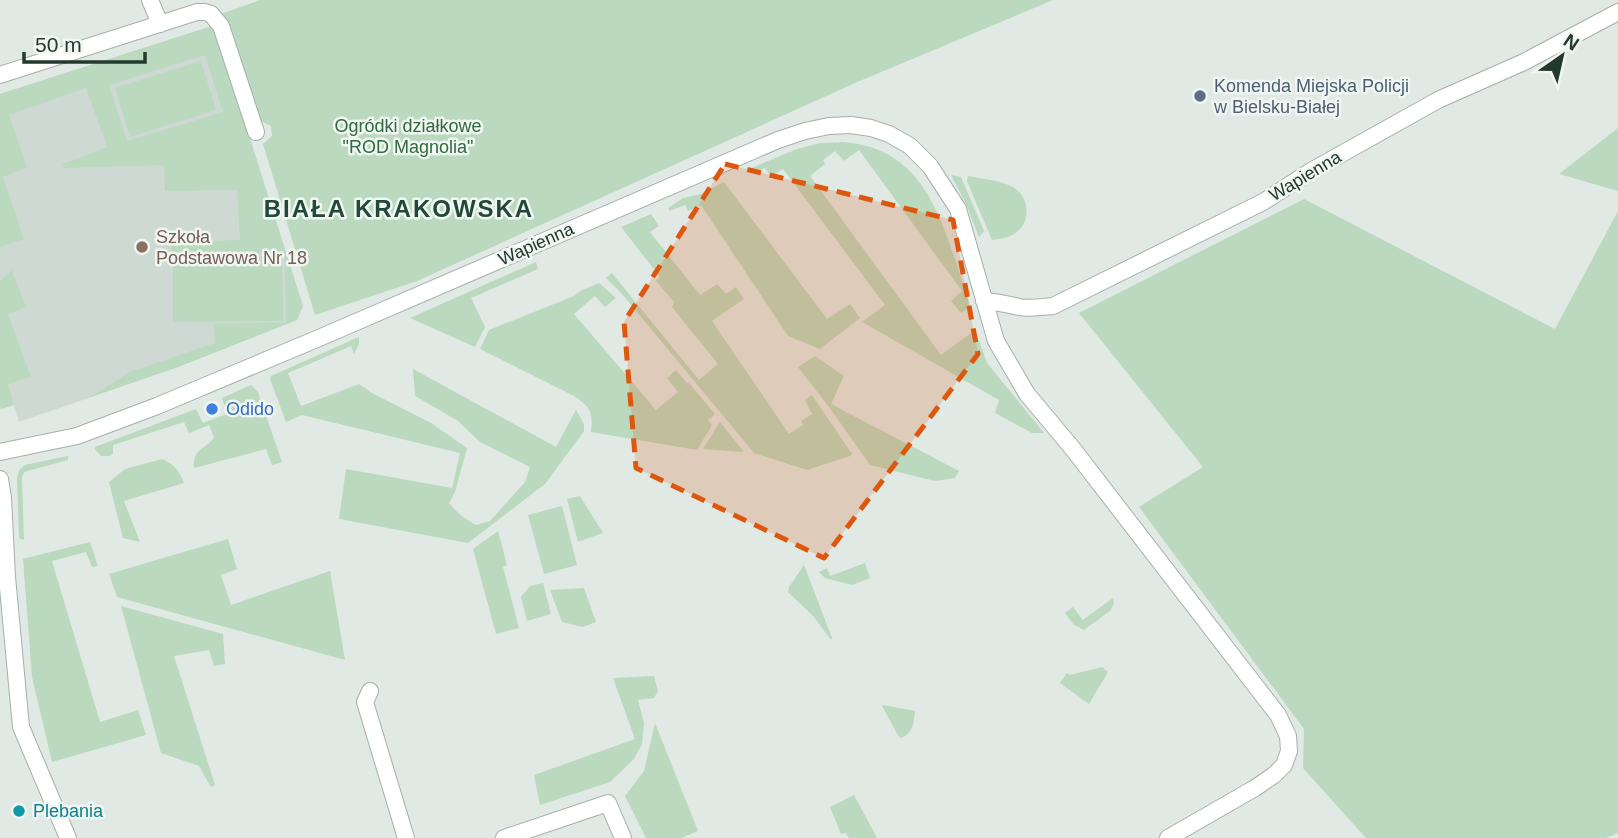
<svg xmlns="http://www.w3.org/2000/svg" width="1618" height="838" viewBox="0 0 1618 838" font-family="Arial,sans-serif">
<rect width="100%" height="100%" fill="#e0e9e4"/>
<polygon fill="#cfd9d3" points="212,26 240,107 303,306 297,320 178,367 19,422 0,362 0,94"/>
<g fill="#bbd9be" fill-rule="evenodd">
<polygon points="260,0 1053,0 855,83 417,281 315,315 263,144 272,136 271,126 256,119 221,14"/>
<path d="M212 26 240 107 303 306 297 320 178 367 88 398 130 372 215 343 214 324 286 322 285 253 172 254 171 242 240 240 237 190 165 191 164 165 64 168 62 164 107 147 86 88 9 115 27 167 3 177 24 239 0 247V94ZM205 55 223 112 127 141 109 85Z"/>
<polygon points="201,61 216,110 130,137 115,88"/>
<polygon points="1618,128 1618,191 1559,174"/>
<path d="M843 142C932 149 944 232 969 301L970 307 961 313 951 301 962 291 859 150 844 161 835 151 823 160 825 164 810 176 941 355 975 330 987 363 1044 433H1032L995 413 999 400 862 322 885 305 783 169 771 177 765 168 752 173 749 169 797 149 820 143Z"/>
<polygon points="951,175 961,177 984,231 979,237 966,204"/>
<path d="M968 176C982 179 1000 180 1013 187 1030 197 1032 223 1014 234 1008 238 999 239 992 240L967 181Z"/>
<polygon points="724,182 827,319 850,304 860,318 820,349 788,336 701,205 688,211 685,205 670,211 668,208 683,198 701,194"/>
<polygon points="1304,199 1555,329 1618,211 1618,833 1606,838 1366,838 1303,768 1304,729 1139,507 1203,467 1079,313"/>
<polygon points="651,214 659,226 650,232 700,295 717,284 726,294 736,287 744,299 712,321 789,434 803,425 801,421 812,414 805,400 812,395 852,454 850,456 807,470 754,453 622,294 606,278 612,273 699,380 718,364 672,307 674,302 656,281 660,277 621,227"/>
<polygon points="282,257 283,321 173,322 173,258"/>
<polygon points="536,262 538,269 471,298 485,327 475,347 410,318"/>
<polygon points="12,270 26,307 8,314 31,377 8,384 14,405 1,409 0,405 0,281"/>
<path d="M599 283 616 298 605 307 595 296 574 314 656 410 678 392 667 378 676 370 687 383 688 382 715 414 708 420 712 425 697 450 591 432C593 411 591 408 574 396L480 349 489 330 574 296 582 290Z"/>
<path d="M359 337V344L354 354 351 346 288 373 301 406 359 384 372 393 431 423 467 448 455 492 449 503C457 513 465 519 476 525L490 521 525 482 530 467 480 442 458 421 415 396 413 369 556 447 576 410 584 424V431L545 484 468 543 339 519 346 469 452 488 460 453 302 415 286 422 270 379 271 376Z"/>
<polygon points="815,356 844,376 831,404 959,471 955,478 935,481 870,465 829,407 798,367"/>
<path d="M251 385 258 392 282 462 272 465 266 449 194 468C192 448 206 450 214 437L209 425 189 433 184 422 113 445V454L110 456H101L95 449V447L196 409 203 423 227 414 222 398Z"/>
<polygon points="720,422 744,452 703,449"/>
<polygon points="68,456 68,460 24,472 22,478 24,540 19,538 17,478 19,470 25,465"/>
<path d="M162 459C174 464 180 471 184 483L124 501 140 542 123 538 109 482 125 469Z"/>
<polygon points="580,496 603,533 578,542 567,499"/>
<polygon points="562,506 577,565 544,574 528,515"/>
<polygon points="498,531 507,565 503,567 519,628 496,634 473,549"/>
<polygon points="228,539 237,569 221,575 231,605 330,571 345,660 117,597 109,574"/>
<polygon points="90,542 98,566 92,567 86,552 52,561 100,722 138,710 146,735 52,762 32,677 23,559"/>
<polygon points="865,563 870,578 852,585 825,578 819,572 827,568 830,576"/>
<polygon points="804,565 832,638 831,640 814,617 788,592 789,587"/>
<polygon points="543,583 551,614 527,621 521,597 530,586"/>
<polygon points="584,588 596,622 583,627 562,622 550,590"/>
<polygon points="1113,598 1114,603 1111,610 1084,630 1074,625 1065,613 1073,607 1083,620"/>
<polygon points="121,606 223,634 225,664 214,666 209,650 174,656 215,785 211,787 199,766 161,753"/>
<polygon points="1102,667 1108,672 1089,704 1060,683 1067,673 1070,675"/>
<polygon points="654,676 658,691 654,698 638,700 644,723 642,744 634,759 610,782 540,805 534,775 635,739 613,678"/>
<path d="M883 705 915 711C914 723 913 733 901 738L899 737 882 706Z"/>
<polygon points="655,723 698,831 681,838 646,838 625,796 644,771"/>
<polygon points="854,795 877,838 849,838 846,833 841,834 830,807"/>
</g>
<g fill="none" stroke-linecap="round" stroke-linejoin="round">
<g stroke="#a4b0aa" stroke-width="18">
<g id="minor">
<polyline points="150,0 160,24"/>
<polyline points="0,75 197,12 205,12 211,14 221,26 256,132"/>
<path d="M984 301C998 302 1006 304 1019 307 1030 309 1042 307 1053 306L1263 202 1311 171 1438 100 1524 62 1618 12"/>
<polyline points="0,452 77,436 157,406 319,338 778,140 805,131 829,126 851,125 871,128 889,134 910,146 930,166 958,209 996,341 1027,394 1073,449 1278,715 1288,736 1289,751 1284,765 1274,775 1255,788 1168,838"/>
<polyline points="0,479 3,498 7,577 21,727 68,838"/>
<polyline points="370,691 365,702 406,838"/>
<polyline points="504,838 608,803 623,838"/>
</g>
</g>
<use href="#minor" stroke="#fff" stroke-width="16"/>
</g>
<path fill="#de570e" fill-opacity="0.2" stroke="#de570e" stroke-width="5" stroke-dasharray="14 9" stroke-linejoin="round" d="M725 164 953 220 978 354 824 558 636 468 624 322Z"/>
<circle fill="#5c6f8a" stroke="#f0f6f2" stroke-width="2.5" cx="1200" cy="96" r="7"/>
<circle fill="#8d6e63" stroke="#f0f6f2" stroke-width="2.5" cx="142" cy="247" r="7"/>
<circle fill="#3f7fe0" stroke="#f0f6f2" stroke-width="2.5" cx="212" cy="409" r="7"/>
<circle fill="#0f9aa8" stroke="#f0f6f2" stroke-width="2.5" cx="19" cy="811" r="7"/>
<g text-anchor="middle" stroke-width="5" stroke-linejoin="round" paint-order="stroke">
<g font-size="18" fill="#4e5e75" stroke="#f0f6f2" text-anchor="start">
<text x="1214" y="92">Komenda Miejska Policji<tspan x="1214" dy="21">w Bielsku-Białej</tspan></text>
</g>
<g font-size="18" fill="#316a3e" stroke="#f0f6f2">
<text x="408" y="132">Ogródki działkowe<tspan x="408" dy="21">"ROD Magnolia"</tspan></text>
</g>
<g font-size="18" fill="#23382f" stroke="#f0f6f2">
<text transform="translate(1305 176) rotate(-31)" y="6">Wapienna</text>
<text transform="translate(536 244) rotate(-24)" y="6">Wapienna</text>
</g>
<g font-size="18" fill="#785e54" stroke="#f0f6f2" text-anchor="start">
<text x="156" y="243">Szkoła<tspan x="156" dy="21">Podstawowa Nr 18</tspan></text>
</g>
<g font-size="18" fill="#366cbe" stroke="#f0f6f2" text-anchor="start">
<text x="226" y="415">Odido</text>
</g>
<g font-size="18" fill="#0d838f" stroke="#f0f6f2" text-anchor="start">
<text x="33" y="817">Plebania</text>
</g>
<g font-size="24" font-weight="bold" letter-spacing="2" fill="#214838" stroke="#f0f6f2">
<text x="399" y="217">BIAŁA KRAKOWSKA</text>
</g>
</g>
<g transform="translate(1562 56) rotate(34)" stroke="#f0f6f2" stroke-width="5" paint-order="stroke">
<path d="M0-5L12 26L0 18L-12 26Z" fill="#23382f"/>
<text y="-10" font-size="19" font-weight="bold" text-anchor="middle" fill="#23382f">N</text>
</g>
<path d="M24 52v10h121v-10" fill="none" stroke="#23382f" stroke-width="3.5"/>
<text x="35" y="52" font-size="21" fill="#23382f" stroke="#f0f6f2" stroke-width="5" paint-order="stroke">50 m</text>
</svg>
